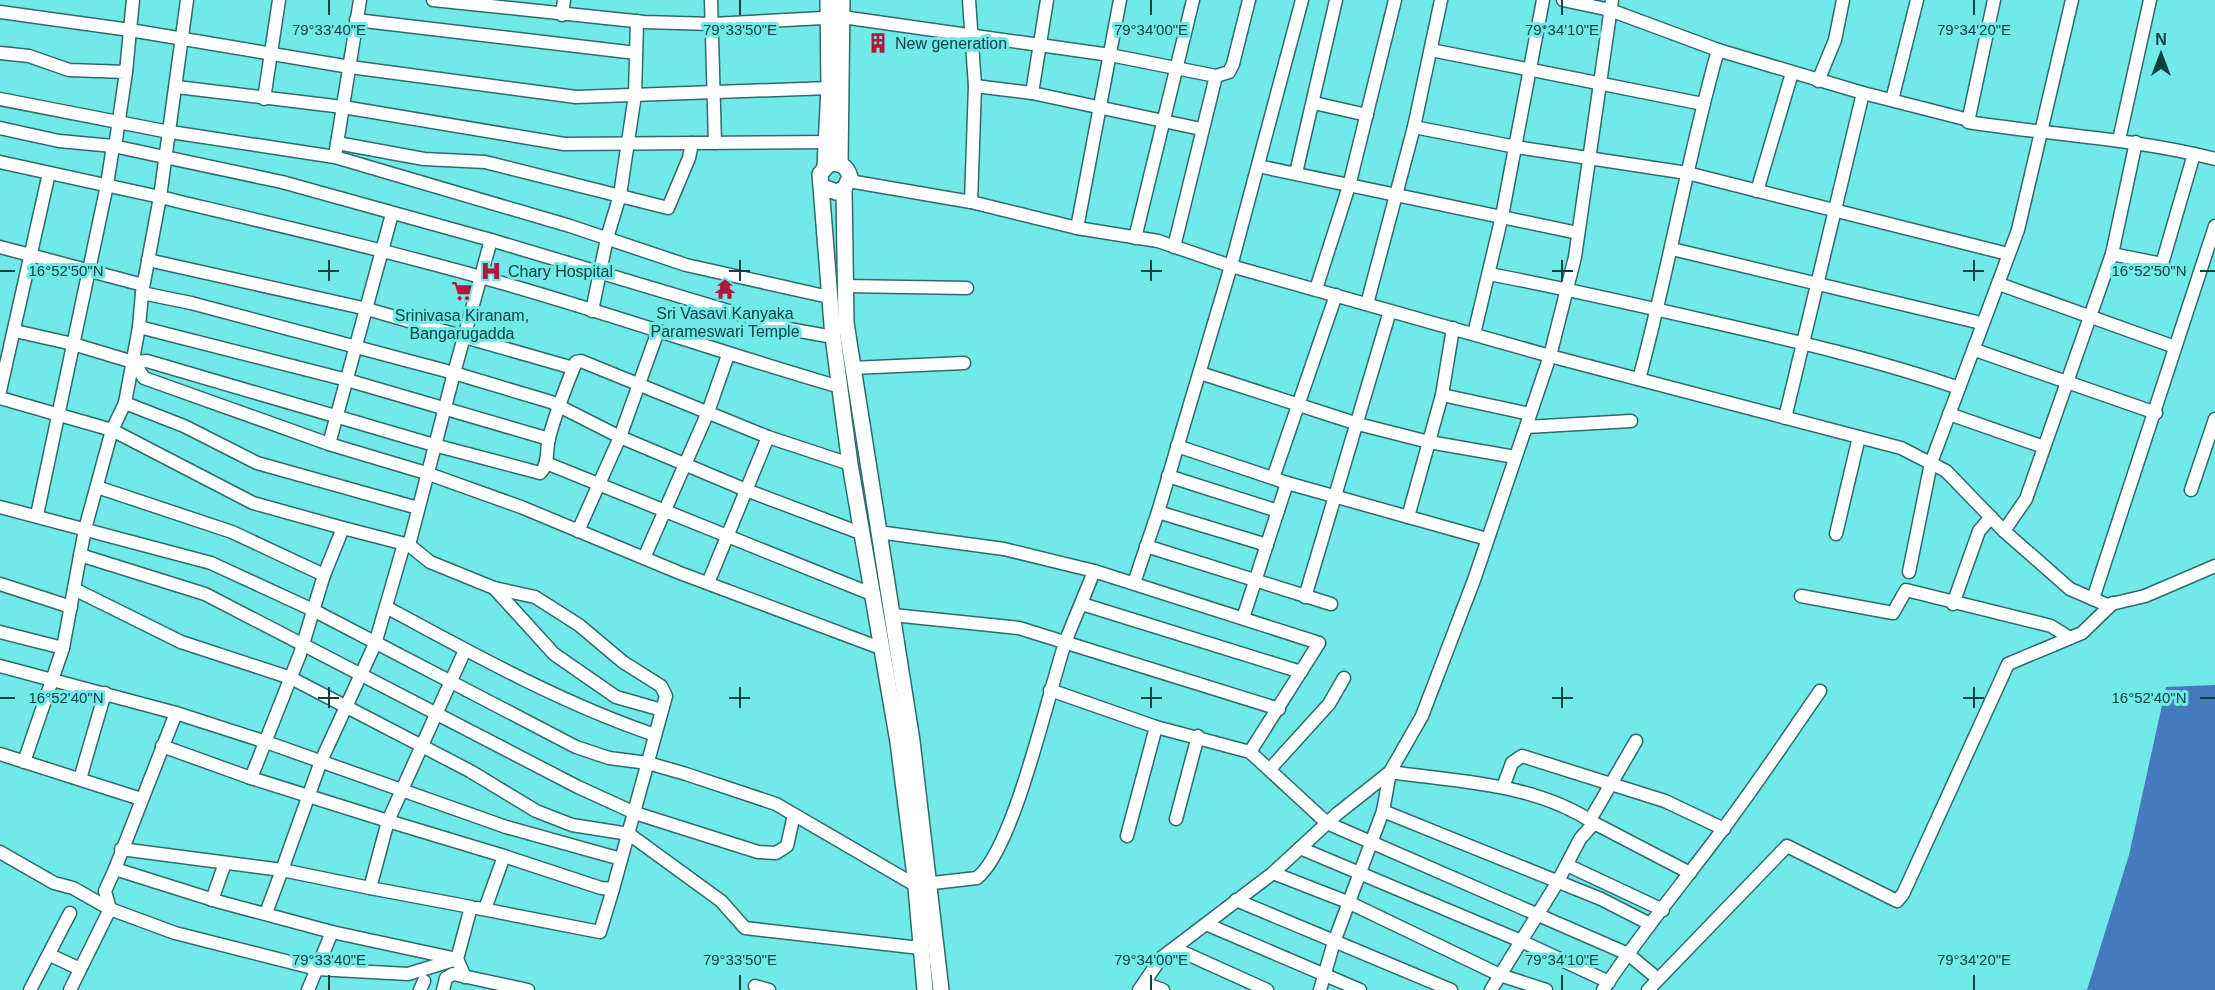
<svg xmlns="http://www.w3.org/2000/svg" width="2215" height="990" viewBox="0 0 2215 990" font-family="Arial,sans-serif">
<rect width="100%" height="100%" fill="#71e9e9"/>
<polygon fill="#457abe" points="2215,685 2215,990 2087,990 2129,855 2166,687"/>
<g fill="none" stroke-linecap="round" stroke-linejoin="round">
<g stroke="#2c6c6c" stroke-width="15">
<g id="minor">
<polyline points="133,0 130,30 350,67 576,97 829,88"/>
<polyline points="433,0 644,22 713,24 842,17 1110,55 1216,76 1229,72 1233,64 1249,0"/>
<polyline points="711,0 715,143"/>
<polyline points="969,0 975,86 971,202"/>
<polyline points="1563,0 1610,10 1718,50 1863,93 1785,418"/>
<path d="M1994 0 1968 122C2050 135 2134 138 2215 159"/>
<polyline points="0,12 130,30 126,72"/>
<polyline points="562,15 564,0"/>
<polyline points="356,20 636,53"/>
<polyline points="1431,50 1703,104"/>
<polyline points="0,53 29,56 69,70 126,72 115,147"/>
<polyline points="1818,81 1835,40 1843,0"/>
<polyline points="975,86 1032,93 1201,129"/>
<polyline points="177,87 343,107 564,144 834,142"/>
<polyline points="1032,93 1047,0"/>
<polyline points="1863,93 1965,119"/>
<polyline points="0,99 164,131 335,157 570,226 686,265 829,297"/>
<polyline points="264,99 279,0"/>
<polyline points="1892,100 1917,0"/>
<polyline points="1314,103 1367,115"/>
<polyline points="1414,127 1516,147 1687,173 2008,254"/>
<polyline points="0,128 59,141 113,146 282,182 491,240 789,329 833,337"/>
<polyline points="2119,140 2150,0"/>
<polyline points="337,143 424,159 485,162 668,208 689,158 692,143"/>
<polyline points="336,150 360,0"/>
<polyline points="0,162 160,197 187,0"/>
<polyline points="1258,166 1578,233"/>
<polyline points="1296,173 1336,0"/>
<polyline points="849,181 971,202 1077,228 1158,241 1231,266 1550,356 1901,448 1946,471 2004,531 2070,589 2107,605 2145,596 2215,566"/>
<polyline points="1757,191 1792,73"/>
<polyline points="392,214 329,444 426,473 521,507 680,573 883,649"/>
<polyline points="1077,228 1120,0"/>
<polyline points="1135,238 1193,0"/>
<polyline points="491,240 454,373 551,402 620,437 746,490 863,534"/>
<polyline points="0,247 143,285"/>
<polyline points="1174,247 1216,76"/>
<polyline points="1672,249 1981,323"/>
<polyline points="2112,254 2162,264 2194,154"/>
<polyline points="148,260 367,309 573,368"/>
<path d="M1489 274C1564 288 1638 305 1712 322 1795 341 1878 360 1959 388"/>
<polyline points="1999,284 2175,347"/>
<polyline points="844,286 967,288"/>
<polyline points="1316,289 1349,186 1395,0"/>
<polyline points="1367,304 1414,127 1441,0"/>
<polyline points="592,311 607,238 620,195 635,95 637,21"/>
<polyline points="139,327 347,380 549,439"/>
<path d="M15 331 73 344 133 362 147 361 434 445 540 473C549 465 546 449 549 438 556 412 566 386 576 362L581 361 768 437 850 464"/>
<polyline points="1474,334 1502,216 1543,0"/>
<polyline points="1975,350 2156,413"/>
<polyline points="133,362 144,378 329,444"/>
<polyline points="852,368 964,363"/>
<polyline points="1200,373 1358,424 1429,442 1515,457"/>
<path d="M1639 379C1669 270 1687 159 1718 50"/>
<polyline points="0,391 49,173"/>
<polyline points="1442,395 1530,414"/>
<polyline points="0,398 112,430 253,503 343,528"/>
<polyline points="125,403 184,426 257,463 418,508"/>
<polyline points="1949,414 2044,447"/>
<polyline points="1526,427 1631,421"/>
<polyline points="1177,446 1287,483 1487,539"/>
<polyline points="546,463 874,595"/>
<polyline points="1168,476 1278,511"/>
<polyline points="1273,478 1336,295"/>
<polyline points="97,487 232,532 324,575"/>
<polyline points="2191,490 2215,419"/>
<path d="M0 507 211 563 313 610 576 747 609 758 648 763 686 774 776 804 915 885 977 878C1014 849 1048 694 1065 643 1074 619 1085 595 1094 571"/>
<polyline points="37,515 107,185 113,146"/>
<polyline points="1408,517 1442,395 1453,328"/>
<polyline points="578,531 620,437 658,331"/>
<polyline points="2004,531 2026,499 2112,254 2136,142"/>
<polyline points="878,532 1004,549 1094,571 1319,643 1250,752"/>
<polyline points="1836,534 1859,437"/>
<polyline points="409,545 430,562 494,588 535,597 579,625 623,662 661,686 666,696 613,889 601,888 504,856 485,909"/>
<polyline points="1267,545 1158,512 1231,266 1302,0"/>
<polyline points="1146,546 1331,604"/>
<polyline points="80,555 205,594 578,787 635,813 758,852 776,853 787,846 794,815"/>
<polyline points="644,558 708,412 728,355"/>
<polyline points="1909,572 1931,463 2018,230 2072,0"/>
<polyline points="708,583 768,437"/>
<polyline points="1134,583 1158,512"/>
<polyline points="0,584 71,607"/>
<polyline points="494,588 554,654 616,697 662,710"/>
<polyline points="74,589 181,642 291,678 470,771 536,811 572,825 629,834 721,901 745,928 920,948"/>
<polyline points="1801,596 1893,613 1906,590 2051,626 2070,638"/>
<polyline points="1305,597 1390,311"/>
<polyline points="2093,599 2215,226"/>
<polyline points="1082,604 1301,672"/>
<polyline points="1953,604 1979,531 1991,517"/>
<path d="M386 607C473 654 561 703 655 735"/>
<polyline points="893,615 1019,628 1279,709"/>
<polyline points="1243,618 1287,483"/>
<polyline points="0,632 63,648"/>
<polyline points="465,650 388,821 504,856"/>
<polyline points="0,666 176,713 266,742 506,827 621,859"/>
<polyline points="1050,690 1156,727 1250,752 1327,823 1628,954 1658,979"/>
<polyline points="176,713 115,869 220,902 332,932"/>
<polyline points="162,746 251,778"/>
<polyline points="0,754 141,799"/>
<polyline points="24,762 63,648 85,529 112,430 125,403 139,327 142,293"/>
<polyline points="1270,769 1329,704 1344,678"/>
<polyline points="80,779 105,693"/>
<polyline points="1503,787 1512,763 1522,756 1665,801 1724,829"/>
<polyline points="1383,811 1601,899 1650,924"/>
<polyline points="1176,819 1198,736"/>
<polyline points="1590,820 1636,741"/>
<polyline points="1594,823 1690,873"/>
<polyline points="1127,836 1156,727"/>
<polyline points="1300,848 1521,941 1609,982"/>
<polyline points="121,849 282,870 321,761 375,644 404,544"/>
<polyline points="0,852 54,883 73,888 110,909 175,933 317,969 408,974 457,959"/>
<polyline points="1567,865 1663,910"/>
<polyline points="1273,873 1350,903 1500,975 1546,990"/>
<polyline points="212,900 225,863"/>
<polyline points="1236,900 1451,990"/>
<polyline points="477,908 600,932 613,889"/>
<polyline points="266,913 282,870 370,888"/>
<polyline points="1206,924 1360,990"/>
<polyline points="1176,949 1267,990"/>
<polyline points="50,955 80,969"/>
<path d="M465 977 457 959 471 907 370 888 388 821 251 778 300 654 324 575 343 528 409 545 454 373 191 303 142 293 160 197C277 225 394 252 509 285 620 317 729 355 840 387"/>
<polyline points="1144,983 1163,990"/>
<polyline points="755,986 769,990"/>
<polyline points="30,990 70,913"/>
<polyline points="70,990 110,909 105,891 115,869"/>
<polyline points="308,990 332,932 457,959"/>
<polyline points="420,990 424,981"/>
<polyline points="443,990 446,978 453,974 528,990"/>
<polyline points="1139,990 1161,958 1273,873 1337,814 1390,772 1422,716 1474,580 1550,356 1575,257 1612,0"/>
<path d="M1320 990 1334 942 1383 811 1390 772C1460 782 1534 783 1594 823L1580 839 1557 883 1491 990"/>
<path d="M1603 990C1640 934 1683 883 1723 829 1757 784 1788 737 1820 691"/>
<polyline points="1648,990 1787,846 1897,901 1903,894 2008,664 2082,633 2113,603"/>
</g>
</g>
<g stroke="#2c6c6c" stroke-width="18">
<g id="major">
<polyline points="840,164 842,0"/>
<polyline points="825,166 829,88 828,0"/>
<path d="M823 187 836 192 844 189 850 177C847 166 840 162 829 164L820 174 833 337 850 464 898 742 915 876 925 990"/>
<polyline points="844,189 846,323 912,741 941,990"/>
</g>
</g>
<use href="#minor" stroke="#fff" stroke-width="12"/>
<use href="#major" stroke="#fff" stroke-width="15"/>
</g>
<path fill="none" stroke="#0c4243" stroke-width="2" d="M329 0V15M740 0V15M1151 0V15M1562 0V15M1974 0V15M329 260V281M740 260V281M1151 260V281M1562 260V281M1974 260V281M0 271H15M318 271H339M729 271H750M1141 271H1162M1552 271H1573M1963 271H1984M2200 271H2215M329 687V708M740 687V708M1151 687V708M1562 687V708M1974 687V708M0 698H15M318 698H339M729 698H750M1141 698H1162M1552 698H1573M1963 698H1984M2200 698H2215M329 975V990M740 975V990M1151 975V990M1562 975V990M1974 975V990"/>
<defs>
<g id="building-bare" transform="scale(1.62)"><path d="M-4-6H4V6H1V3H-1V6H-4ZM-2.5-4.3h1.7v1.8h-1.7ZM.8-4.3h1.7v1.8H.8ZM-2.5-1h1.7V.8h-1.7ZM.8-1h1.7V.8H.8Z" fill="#ae1a3c" stroke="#71e9e9" stroke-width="2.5" paint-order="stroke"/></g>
<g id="hospital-bare" transform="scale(1.62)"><path d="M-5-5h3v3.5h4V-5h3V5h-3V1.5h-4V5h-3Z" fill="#ae1a3c" stroke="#71e9e9" stroke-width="2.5" paint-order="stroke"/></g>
<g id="temple-bare" transform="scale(1.62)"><path d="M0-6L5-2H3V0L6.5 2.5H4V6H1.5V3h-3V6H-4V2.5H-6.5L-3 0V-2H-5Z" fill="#ae1a3c" stroke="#71e9e9" stroke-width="2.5" paint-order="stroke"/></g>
<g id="supermarket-bare" transform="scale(1.62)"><path d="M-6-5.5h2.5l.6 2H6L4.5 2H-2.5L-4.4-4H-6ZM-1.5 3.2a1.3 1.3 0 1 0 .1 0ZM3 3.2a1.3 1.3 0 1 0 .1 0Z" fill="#ae1a3c" stroke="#71e9e9" stroke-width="2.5" paint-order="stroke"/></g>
</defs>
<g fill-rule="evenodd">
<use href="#building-bare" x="878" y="43"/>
<use href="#hospital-bare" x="491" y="271"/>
<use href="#temple-bare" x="725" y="289"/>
<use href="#supermarket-bare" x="462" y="291"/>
</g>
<g text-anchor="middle" stroke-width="6" stroke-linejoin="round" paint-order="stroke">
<g font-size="16" fill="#0c4243" stroke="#71e9e9" text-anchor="start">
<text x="895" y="49">New generation</text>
<text x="508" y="277">Chary Hospital</text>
<text x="725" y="319" text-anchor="middle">Sri Vasavi Kanyaka<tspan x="725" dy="18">Parameswari Temple</tspan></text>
<text x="462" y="321" text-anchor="middle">Srinivasa Kiranam,<tspan x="462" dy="18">Bangarugadda</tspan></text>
</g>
</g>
<g font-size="15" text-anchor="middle" fill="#0c4243" stroke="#71e9e9" stroke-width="6" stroke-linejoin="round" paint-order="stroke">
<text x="329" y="35">79°33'40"E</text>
<text x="740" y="35">79°33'50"E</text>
<text x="1151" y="35">79°34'00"E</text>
<text x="1562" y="35">79°34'10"E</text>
<text x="1974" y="35">79°34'20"E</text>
<text x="66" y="276">16°52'50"N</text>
<text x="2149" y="276">16°52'50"N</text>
<text x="66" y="703">16°52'40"N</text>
<text x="2149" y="703">16°52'40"N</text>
<text x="329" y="965">79°33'40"E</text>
<text x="740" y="965">79°33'50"E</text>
<text x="1151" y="965">79°34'00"E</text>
<text x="1562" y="965">79°34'10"E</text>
<text x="1974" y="965">79°34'20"E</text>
</g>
<g transform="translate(2161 54)" stroke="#71e9e9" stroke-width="4.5" paint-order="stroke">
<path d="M0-4.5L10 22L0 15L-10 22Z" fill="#0c4243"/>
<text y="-9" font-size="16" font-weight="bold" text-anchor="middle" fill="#0c4243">N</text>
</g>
</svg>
